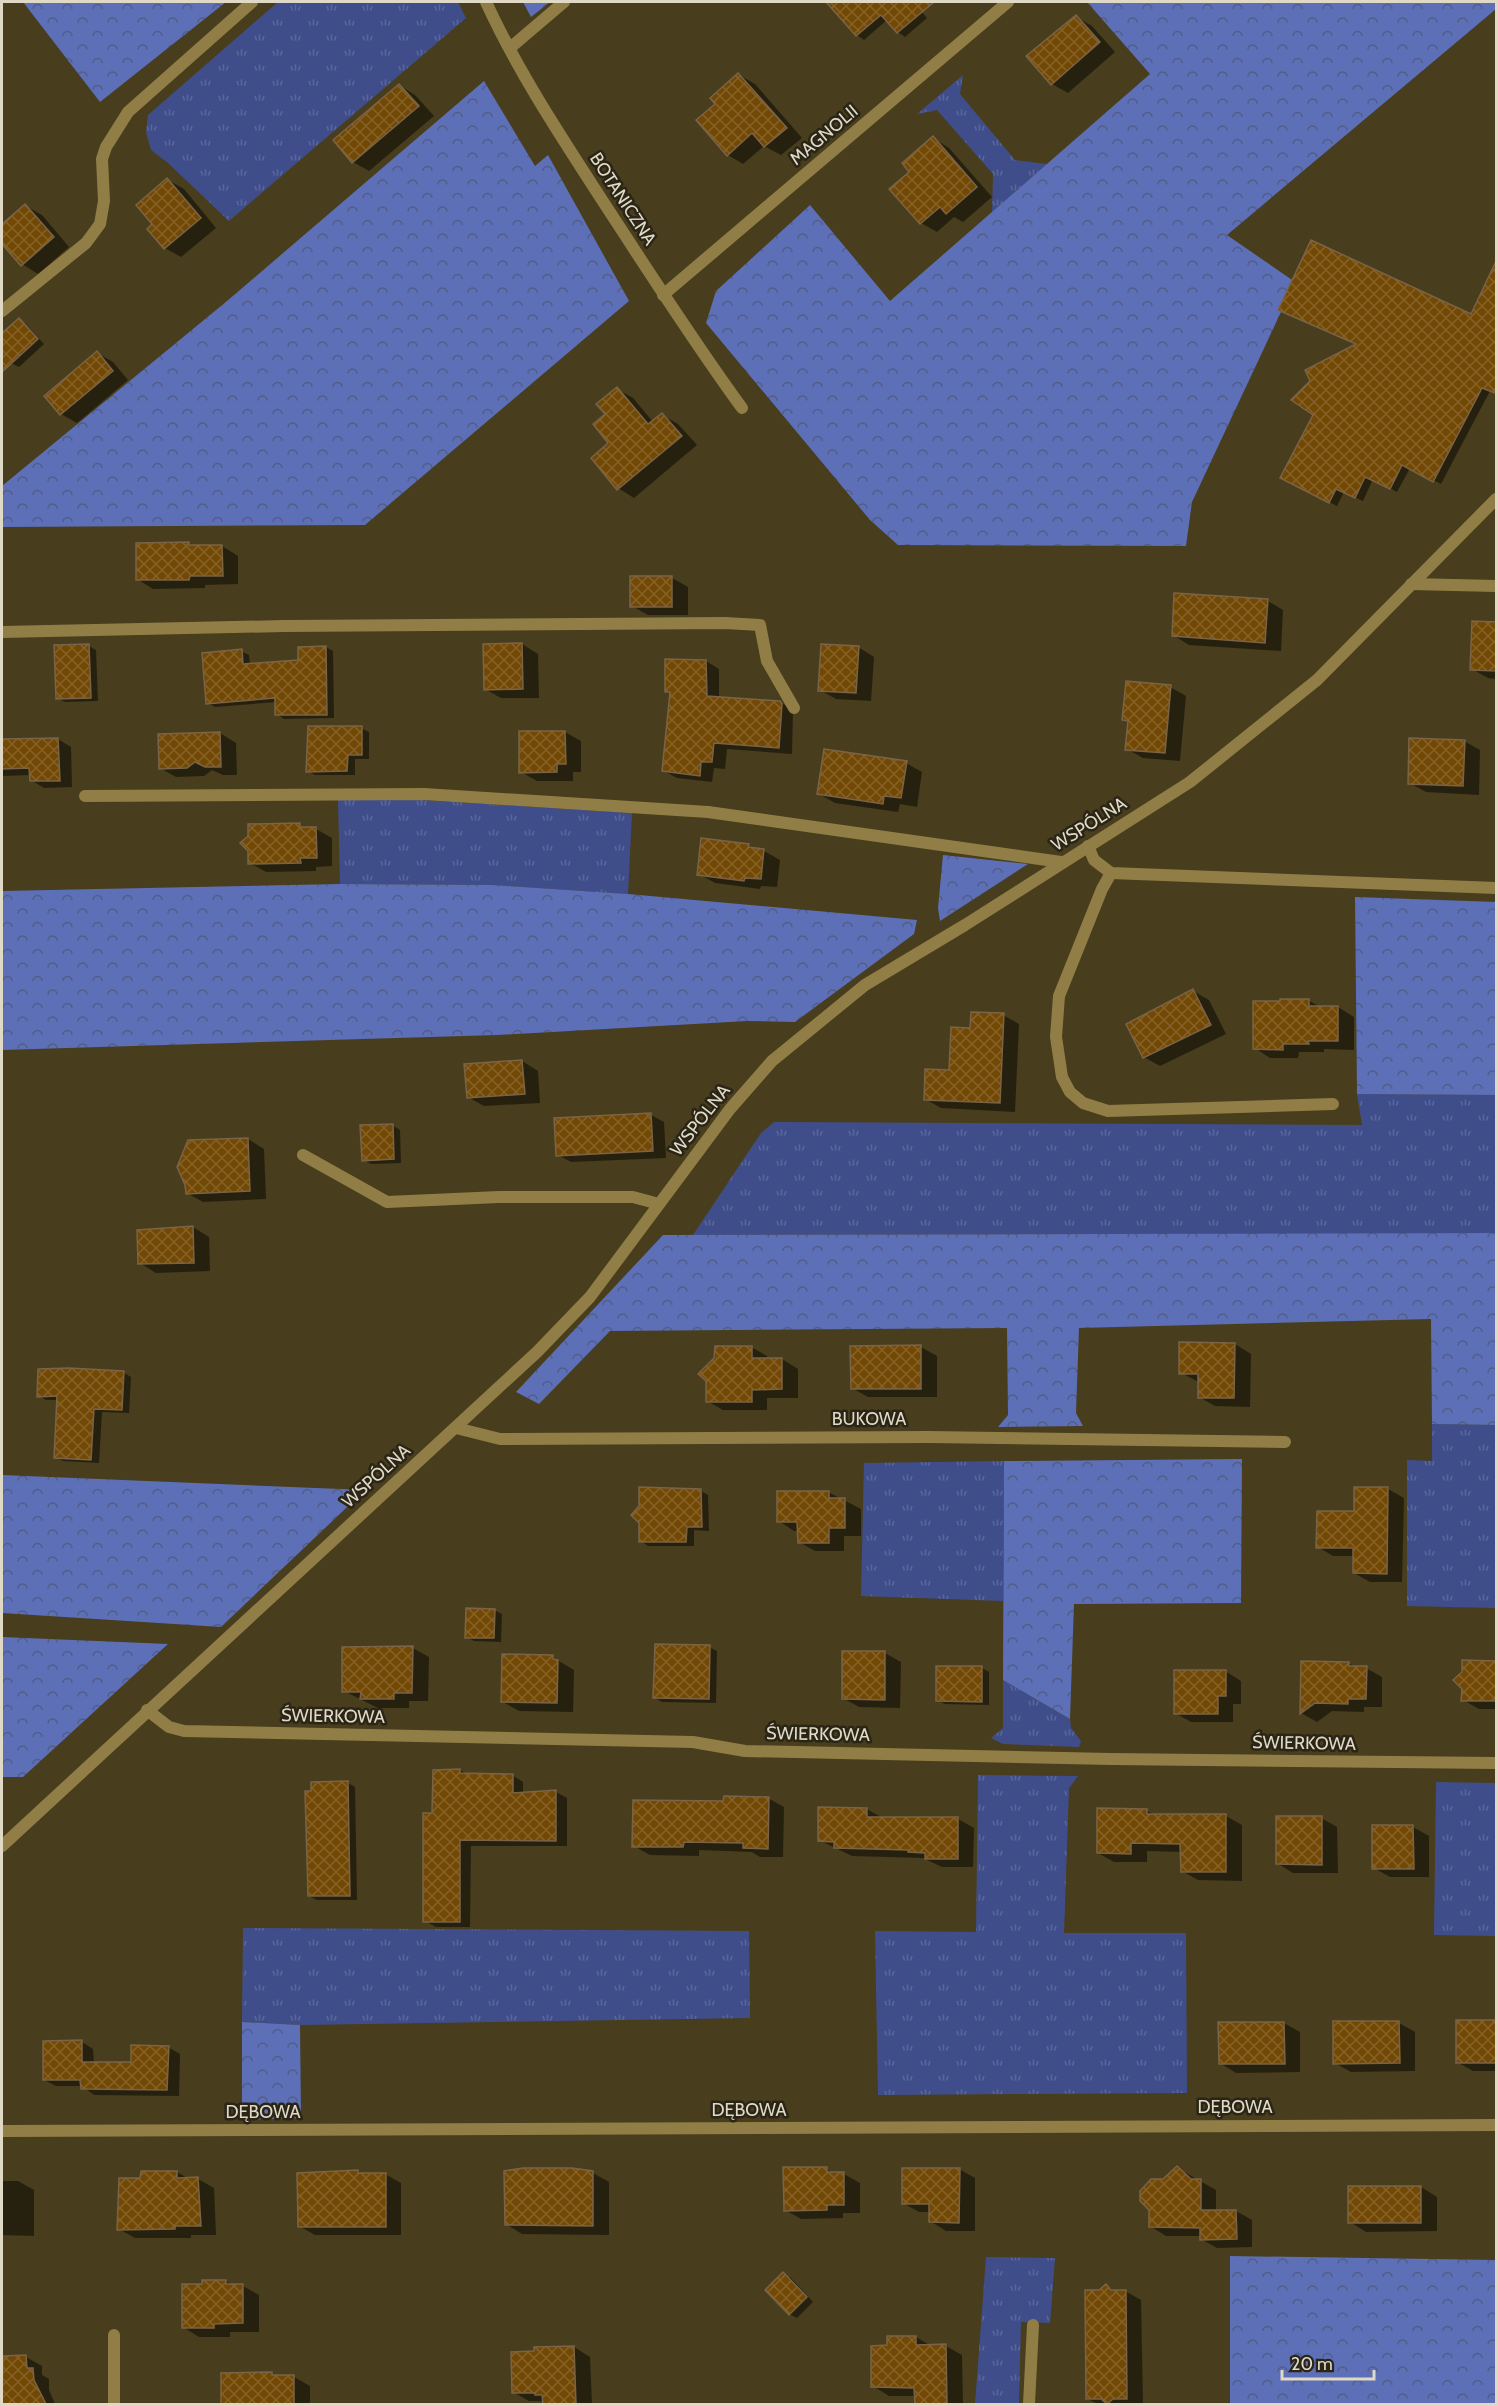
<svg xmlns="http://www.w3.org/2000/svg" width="1498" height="2406" viewBox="0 0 1498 2406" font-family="Cabin,sans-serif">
<defs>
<pattern id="grass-tufts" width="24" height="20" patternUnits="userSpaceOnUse" patternTransform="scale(1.5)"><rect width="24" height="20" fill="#3f4e8b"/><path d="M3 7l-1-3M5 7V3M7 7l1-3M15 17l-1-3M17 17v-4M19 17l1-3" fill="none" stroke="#5a679a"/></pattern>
<pattern id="forest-crowns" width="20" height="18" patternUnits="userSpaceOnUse" patternTransform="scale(1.5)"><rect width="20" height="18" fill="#5c6fb7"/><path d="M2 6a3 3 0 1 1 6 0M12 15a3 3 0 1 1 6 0" fill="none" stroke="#525d85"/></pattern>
<pattern id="building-cross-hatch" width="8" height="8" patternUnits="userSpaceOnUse" patternTransform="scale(1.5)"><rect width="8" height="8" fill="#724805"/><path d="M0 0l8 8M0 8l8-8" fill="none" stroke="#866228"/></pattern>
</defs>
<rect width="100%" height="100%" fill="#483d1c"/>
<g fill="url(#grass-tufts)">
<polygon points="278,2 458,2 466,18 229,221 168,163 151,150 146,132 148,115"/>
<polygon points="963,75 960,94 1015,160 1047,164 992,212 993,174 937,110 917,114"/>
<polygon points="338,800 421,800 632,813 628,894 493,885 340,884"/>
<polygon points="1357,1094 1496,1095 1496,1233 693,1235 761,1133 774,1122 1362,1125"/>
<polygon points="1432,1424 1496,1425 1496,1608 1407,1606 1407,1460 1432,1461"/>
<polygon points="1004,1461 1003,1601 861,1596 864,1463"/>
<polygon points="1003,1680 1070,1719 1071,1728 1081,1741 1079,1747 1003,1744 991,1738 1003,1728"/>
<polygon points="978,1775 1078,1776 1069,1788 1064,1933 1186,1933 1187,2093 878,2095 875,1931 976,1932"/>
<polygon points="1436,1782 1496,1783 1496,1936 1434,1935"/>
<polygon points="243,1928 749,1931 750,2018 300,2025 242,2022"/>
<polygon points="986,2257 1055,2258 1050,2323 1021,2322 1019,2404 975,2404"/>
</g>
<g fill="url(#forest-crowns)">
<polygon points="23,2 226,2 100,102"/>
<polygon points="523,2 550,2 531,17"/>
<polygon points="1087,2 1496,2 1496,9 1227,235 1295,282 1192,502 1186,546 898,545 870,520 706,323 716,291 810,205 890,301 1150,74"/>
<polygon points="484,81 535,166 548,155 629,301 365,525 2,527 2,486 227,301"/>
<polygon points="943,855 1028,864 940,921 938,908"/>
<polygon points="340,884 493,885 628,894 917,920 914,934 795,1022 747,1021 497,1035 2,1050 2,891"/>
<polygon points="1355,897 1496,902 1496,1095 1357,1094"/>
<polygon points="1496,1233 1496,1425 1432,1424 1431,1319 1079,1328 1076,1413 1083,1426 998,1427 1008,1415 1007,1328 610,1331 539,1404 516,1392 663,1235"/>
<polygon points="1242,1459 1241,1603 1074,1604 1070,1719 1003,1680 1004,1461"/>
<polygon points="2,1475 365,1490 221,1627 2,1613"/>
<polygon points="2,1637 168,1644 23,1777 2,1777"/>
<polygon points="242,2022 300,2025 301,2118 242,2120"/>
<polygon points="1230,2256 1496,2260 1496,2404 1230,2404"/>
</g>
<g fill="#0007">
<polygon points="828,2 913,2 927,18 905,37 898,32 887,20 864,40 857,35"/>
<polygon points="1076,17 1092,26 1115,52 1068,93 1052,84 1028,56"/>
<polygon points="739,75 755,84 802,138 781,155 764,146 743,164 728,155 717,104"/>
<polygon points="399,85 415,95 434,116 369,171 353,162"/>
<polygon points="933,138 949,148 992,197 963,222 954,217 937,232 921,223 911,172"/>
<polygon points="168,180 184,189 216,228 181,257 165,248 154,224"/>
<polygon points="26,206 42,215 69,247 38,274 22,264 2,241 2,226"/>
<polygon points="1496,296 1496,394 1490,391 1441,484 1410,468 1397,492 1373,479 1363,501 1344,492 1337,506 1290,482 1471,316"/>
<polygon points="19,320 26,324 44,344 19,367 11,363 2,352 2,335"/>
<polygon points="97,353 113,362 128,380 77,423 61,414"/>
<polygon points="617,389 633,398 653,422 662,415 678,424 697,445 634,498 618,488 611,443 607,414"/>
<polygon points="189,543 194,547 222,546 238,556 238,584 205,585 205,588 153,589 137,579"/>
<polygon points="672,578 688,587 688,615 648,615 632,606"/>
<polygon points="1268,601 1283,610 1281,651 1189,645 1173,635"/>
<polygon points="1496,623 1496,679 1488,678 1472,669"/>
<polygon points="522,644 538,654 539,698 501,698 485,689"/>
<polygon points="89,646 96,650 98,701 65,702 58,698"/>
<polygon points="326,647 333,651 334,718 284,719 277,714 277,702 215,707 208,703 241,651 249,655 250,665 300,661"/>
<polygon points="858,647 874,657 871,701 836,699 820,690"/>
<polygon points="706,661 719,669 719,698 780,702 793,710 792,754 727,749 725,769 714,768 712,782 677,778 664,771 671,694 667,692"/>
<polygon points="1170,687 1186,696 1180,761 1143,758 1127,749 1129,723 1124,720"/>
<polygon points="361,728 369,732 369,759 355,759 355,775 315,775 308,771"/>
<polygon points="565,732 581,741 581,772 573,772 573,781 537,781 521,772"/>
<polygon points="220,733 236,743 237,775 223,775 212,770 204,776 176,777 160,768"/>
<polygon points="58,739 71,747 72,787 44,788 31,780 31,775 2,776 2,741"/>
<polygon points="1464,741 1480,750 1479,795 1426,792 1410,783"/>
<polygon points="906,763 922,772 917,807 900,804 898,812 835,803 819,794"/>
<polygon points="300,825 306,829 316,829 332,838 332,866 316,867 316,871 266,872 250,863 250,851"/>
<polygon points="748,846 764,851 780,860 777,887 761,886 760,889 715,883 699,874"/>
<polygon points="1193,991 1209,1000 1226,1034 1160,1066 1144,1057"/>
<polygon points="1308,1000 1320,1007 1338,1007 1354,1017 1354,1050 1324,1049 1324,1052 1299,1052 1298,1058 1270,1058 1255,1048"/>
<polygon points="1003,1015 1019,1024 1015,1112 941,1108 925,1099 951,1072 972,1029"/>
<polygon points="522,1061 538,1071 540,1103 484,1106 468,1097"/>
<polygon points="651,1115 664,1122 666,1158 571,1162 558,1155"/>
<polygon points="392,1125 400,1130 401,1163 371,1164 364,1160"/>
<polygon points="248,1139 264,1149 266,1199 203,1202 187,1193"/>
<polygon points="193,1227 209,1237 210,1271 156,1273 140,1263 161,1231 160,1228"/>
<polygon points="1235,1344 1251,1354 1250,1407 1215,1406 1199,1397 1199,1382 1181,1373"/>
<polygon points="751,1347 767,1356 767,1359 782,1359 798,1369 798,1398 767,1398 767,1410 723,1410 707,1401"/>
<polygon points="921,1347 937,1356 937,1397 868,1397 852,1388"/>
<polygon points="124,1373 131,1377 129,1413 102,1412 99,1463 63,1461 55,1457 58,1400 46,1400 39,1396"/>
<polygon points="1356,1488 1388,1489 1404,1498 1402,1582 1370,1582 1354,1573 1354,1556 1333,1556 1318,1547 1355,1513"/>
<polygon points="701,1491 708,1495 709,1531 694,1530 694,1546 648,1546 641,1541"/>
<polygon points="828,1492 861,1509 861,1536 844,1536 844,1551 815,1551 799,1542 799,1531 794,1531 779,1521"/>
<polygon points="494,1610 502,1614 501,1642 474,1641 467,1637"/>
<polygon points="709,1647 717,1651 716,1703 662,1702 655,1698"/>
<polygon points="413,1648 429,1657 428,1701 409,1701 409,1708 378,1708 344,1691"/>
<polygon points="885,1653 901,1662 900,1708 859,1707 843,1698"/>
<polygon points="552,1657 574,1670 573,1712 519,1711 503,1702"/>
<polygon points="1496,1662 1496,1709 1479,1709 1463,1700 1463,1688"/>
<polygon points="1348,1663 1356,1667 1366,1668 1382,1677 1382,1707 1364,1707 1364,1712 1332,1711 1317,1722 1301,1713"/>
<polygon points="982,1668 989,1672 989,1705 945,1704 937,1700"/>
<polygon points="1225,1671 1241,1681 1241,1704 1233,1704 1233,1722 1191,1722 1175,1713"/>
<polygon points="460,1770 468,1775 512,1775 523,1782 523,1794 556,1792 567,1798 567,1846 471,1846 470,1927 436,1927 425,1921"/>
<polygon points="348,1783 355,1787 357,1900 317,1900 309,1896"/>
<polygon points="768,1798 784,1807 783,1857 760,1857 752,1852 699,1850 699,1856 650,1855 634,1846 725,1803"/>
<polygon points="867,1809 884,1819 958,1819 974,1828 973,1867 942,1867 923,1858 852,1856 819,1840"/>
<polygon points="1147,1811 1155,1815 1226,1816 1242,1825 1242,1881 1198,1880 1182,1871 1182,1852 1147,1851 1147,1862 1114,1862 1098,1853"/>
<polygon points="1321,1818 1337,1827 1338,1873 1293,1873 1277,1863"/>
<polygon points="1413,1827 1429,1836 1429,1877 1390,1877 1374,1868"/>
<polygon points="1496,2022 1496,2071 1473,2071 1457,2062"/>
<polygon points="1284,2023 1300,2032 1300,2072 1236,2073 1220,2063"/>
<polygon points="1399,2023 1415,2032 1415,2071 1351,2072 1335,2063"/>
<polygon points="82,2042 93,2049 94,2064 132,2064 168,2047 180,2054 179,2096 94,2095 82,2086 56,2086 44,2080"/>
<polygon points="1177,2168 1216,2190 1216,2211 1236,2211 1252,2220 1252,2247 1217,2248 1201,2239 1201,2236 1166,2236 1150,2226 1163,2181"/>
<polygon points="826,2169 835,2174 844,2174 860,2183 860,2213 843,2213 843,2218 801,2219 785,2210"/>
<polygon points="959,2169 975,2178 975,2231 946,2231 930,2221 931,2212 919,2212 903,2203"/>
<polygon points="177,2172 189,2179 198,2179 214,2188 216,2235 191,2235 191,2238 135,2238 119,2229 142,2179"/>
<polygon points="358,2172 362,2174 385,2174 401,2183 401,2235 315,2235 299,2226"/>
<polygon points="593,2173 609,2182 609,2235 522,2234 506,2224"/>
<polygon points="2,2181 18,2181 34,2190 34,2236 2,2235"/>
<polygon points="1421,2187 1437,2197 1437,2231 1366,2232 1350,2222 1350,2188"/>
<polygon points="783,2274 791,2278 813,2302 797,2318 789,2314"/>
<polygon points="226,2281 234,2286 243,2286 259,2295 259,2332 230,2332 230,2337 199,2337 183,2327 203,2286"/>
<polygon points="1106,2286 1116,2291 1125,2291 1141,2300 1143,2404 1098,2404 1088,2399 1100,2291"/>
<polygon points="916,2337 931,2346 946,2346 962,2355 963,2404 917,2404 916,2396 889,2396 873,2386 888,2347"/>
<polygon points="574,2347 590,2357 592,2404 544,2404 544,2401 529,2401 513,2392"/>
<polygon points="26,2357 42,2366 42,2375 49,2379 49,2390 55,2404 2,2404 2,2366"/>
<polygon points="223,2374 272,2374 277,2377 294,2377 310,2386 310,2404 223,2404"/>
</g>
<g fill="url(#building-cross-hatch)" stroke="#7a6347" stroke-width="1.5">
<polygon points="826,2 934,2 897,33 881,15 856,36"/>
<polygon points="1076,15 1100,42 1051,85 1026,56"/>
<polygon points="738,73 787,128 764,147 752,133 727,156 696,120 715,104 710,98"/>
<polygon points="399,84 419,106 352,163 333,140"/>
<polygon points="933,136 977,187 946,214 940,207 920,224 889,189 909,172 902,163"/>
<polygon points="167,178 201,218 164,249 147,229 152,224 136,205"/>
<polygon points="25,204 54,237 21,266 2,244 2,224"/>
<polygon points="1311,240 1471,314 1497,259 1497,394 1482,388 1433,482 1402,465 1390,489 1365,477 1355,498 1336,489 1329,503 1280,478 1313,415 1291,400 1310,381 1305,370 1356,344 1278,310"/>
<polygon points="19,318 38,339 2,372 2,333"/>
<polygon points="97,351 113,371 60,415 44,396"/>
<polygon points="617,387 648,424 662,413 682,436 617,490 591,458 608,443 593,424 605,414 596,404"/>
<polygon points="189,542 189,545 222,545 223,576 190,576 189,580 136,580 136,543"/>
<rect x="630" y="576" width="42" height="31"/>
<polygon points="1174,593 1268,599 1265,643 1172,636"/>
<polygon points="1472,621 1497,622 1497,671 1470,670"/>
<polygon points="522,643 523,689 484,690 483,644"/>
<polygon points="89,644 91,698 56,699 54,645"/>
<polygon points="821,644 859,646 856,693 818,691"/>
<polygon points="326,646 327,715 275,715 275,698 206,704 202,653 242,649 243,664 298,660 298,647"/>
<polygon points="665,659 706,660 707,696 780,701 782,704 779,748 714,743 712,762 701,762 700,776 662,771 670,692 665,692"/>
<polygon points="1126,681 1171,685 1165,753 1125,750 1128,721 1122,720"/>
<polygon points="308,726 362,726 362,755 348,755 347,771 306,772"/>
<polygon points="519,731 565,731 566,764 557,764 557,772 519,773"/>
<polygon points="220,732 221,767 205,767 195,762 187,768 159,769 158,734"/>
<polygon points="58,738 60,781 30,781 29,768 2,769 2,739"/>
<polygon points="1409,738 1465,740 1463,786 1408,784"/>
<polygon points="824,749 907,761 901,798 884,796 883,804 817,794"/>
<polygon points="300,823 300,827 316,827 317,858 300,858 301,863 248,864 248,851 240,843 248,836 248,824"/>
<polygon points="701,838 749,844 748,847 764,849 761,879 745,878 744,881 697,875"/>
<polygon points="1193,989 1211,1025 1143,1058 1126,1024"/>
<polygon points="1280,999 1309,999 1309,1006 1338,1006 1338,1041 1308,1041 1309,1044 1283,1044 1283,1050 1253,1049 1253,1001 1280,1001"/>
<polygon points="971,1012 1004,1013 1000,1103 924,1100 925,1069 949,1070 951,1027 970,1028"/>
<polygon points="522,1060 525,1094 467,1098 464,1064"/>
<polygon points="651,1113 653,1151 556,1156 554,1118"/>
<polygon points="393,1124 394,1159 362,1161 360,1125"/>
<polygon points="248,1138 250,1191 186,1194 185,1185 177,1167 188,1140"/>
<polygon points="193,1226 194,1263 138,1264 137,1230"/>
<polygon points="1179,1342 1235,1343 1234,1398 1198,1398 1198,1374 1179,1374"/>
<polygon points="921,1345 921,1389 851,1389 850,1346"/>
<polygon points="715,1346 752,1346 752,1358 782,1358 782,1389 752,1390 752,1402 706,1402 706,1381 698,1374 714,1358"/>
<polygon points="68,1368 124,1371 122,1410 94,1409 91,1460 54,1458 57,1396 37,1397 38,1369"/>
<polygon points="639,1487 701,1489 702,1527 687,1527 686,1542 639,1542 639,1523 631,1515 639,1506"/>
<polygon points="1354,1487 1388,1487 1387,1574 1353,1573 1353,1548 1316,1548 1317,1511 1354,1511"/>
<polygon points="777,1491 829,1491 829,1498 845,1498 845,1528 829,1528 829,1543 798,1543 797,1522 777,1522"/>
<polygon points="466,1608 495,1609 494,1638 465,1638"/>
<polygon points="655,1644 710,1645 709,1699 653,1698"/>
<polygon points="413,1646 412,1693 394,1693 394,1699 360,1699 361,1692 342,1692 342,1647"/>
<polygon points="842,1651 885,1651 885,1700 842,1699"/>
<polygon points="502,1654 553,1655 553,1659 558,1660 557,1703 501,1702"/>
<polygon points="1462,1660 1497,1661 1497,1701 1461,1701 1462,1689 1453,1680 1462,1672"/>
<polygon points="1301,1661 1349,1662 1349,1666 1367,1666 1366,1699 1348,1699 1348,1704 1315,1703 1300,1714"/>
<polygon points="936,1666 982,1666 982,1702 936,1701"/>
<polygon points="1174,1670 1226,1670 1226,1696 1218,1696 1218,1714 1174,1714"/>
<polygon points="460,1769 460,1773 513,1774 513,1793 556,1790 556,1841 460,1840 460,1922 423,1922 423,1813 432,1813 433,1770"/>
<polygon points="348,1781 350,1896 308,1896 305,1791 311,1791 311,1782"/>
<polygon points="724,1796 769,1797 768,1849 743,1848 743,1843 684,1842 683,1847 632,1847 633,1800 723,1801"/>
<polygon points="818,1807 867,1808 867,1817 958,1817 958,1859 925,1859 925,1853 908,1852 908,1850 834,1848 834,1842 818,1841"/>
<polygon points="1097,1808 1147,1809 1147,1814 1226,1814 1226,1872 1181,1872 1180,1844 1131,1843 1131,1854 1097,1853"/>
<polygon points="1276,1816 1322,1816 1322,1865 1276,1864"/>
<polygon points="1372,1825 1413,1825 1414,1869 1372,1869"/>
<rect x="1456" y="2020" width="41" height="43"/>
<polygon points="1333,2021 1399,2021 1400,2063 1333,2064"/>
<polygon points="1218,2022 1284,2022 1285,2064 1219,2064"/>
<polygon points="82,2040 82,2062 131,2062 131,2045 169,2046 167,2090 81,2089 80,2080 43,2080 43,2041"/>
<polygon points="1177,2166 1191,2179 1201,2179 1201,2210 1236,2210 1237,2239 1200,2240 1200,2228 1149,2227 1149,2210 1140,2201 1140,2191 1151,2179 1163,2179"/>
<polygon points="783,2167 827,2167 827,2172 844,2172 844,2205 827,2205 827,2210 784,2211"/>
<polygon points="523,2168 572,2168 593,2171 593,2226 505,2225 504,2171"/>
<polygon points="902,2168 960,2168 959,2223 929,2222 929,2204 902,2204"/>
<polygon points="358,2170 358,2173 386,2173 386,2227 298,2227 297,2173"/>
<polygon points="141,2171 177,2171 177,2178 198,2177 201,2226 175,2226 175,2229 117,2230 119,2178 140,2178"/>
<rect x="1348" y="2186" width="73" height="37"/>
<polygon points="783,2272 807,2297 789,2315 765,2290"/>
<polygon points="202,2280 226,2280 226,2284 243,2284 243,2323 214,2324 214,2328 182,2328 182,2284 202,2284"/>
<polygon points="1106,2284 1111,2290 1126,2290 1127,2399 1113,2399 1107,2404 1101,2399 1086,2399 1085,2290 1099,2290"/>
<polygon points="887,2336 916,2336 916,2345 946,2344 947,2404 915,2404 914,2388 871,2387 871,2346 887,2345"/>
<polygon points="574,2346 576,2404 543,2404 542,2395 535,2395 535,2393 512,2393 511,2352 534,2351 534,2347"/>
<polygon points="26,2355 27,2368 33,2368 34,2380 46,2404 2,2404 3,2356"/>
<polygon points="272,2372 272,2375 294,2375 294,2404 221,2404 221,2373"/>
</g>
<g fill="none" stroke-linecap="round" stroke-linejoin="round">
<g stroke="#917e46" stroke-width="12">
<polyline points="510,48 564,2"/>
<polyline points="1411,584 1496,586"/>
<polyline points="2,632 284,626 725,623 760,625 767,661 794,708"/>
<polyline points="85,796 424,794 708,812 1061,862"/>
<polyline points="1088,846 1094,860 1111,873 1496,888"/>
<polyline points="1111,873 1102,889 1059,996 1056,1037 1062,1077 1070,1092 1083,1103 1108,1111 1333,1104"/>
<polyline points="303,1155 387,1202 499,1197 633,1197 659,1204"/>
<polyline points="114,2335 114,2404"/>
<polyline points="1029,2404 1033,2325"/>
</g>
<g stroke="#917e46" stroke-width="12">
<path d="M486 2C518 72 562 138 604 203 649 272 693 341 742 408"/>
<polyline points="663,295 1008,2"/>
<polyline points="2,311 86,243 100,224 104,201 102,159 106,147 128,112 252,2"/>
<polyline points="456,1428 500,1439 928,1437 1285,1442"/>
<polyline points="147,1710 169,1727 184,1731 693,1742 745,1751 1111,1759 1496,1763"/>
<polyline points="2,1846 537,1352 590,1297 730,1109 772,1061 865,985 965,925 1190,782 1317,680 1496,499"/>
<polyline points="2,2131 1496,2125"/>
</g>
</g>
<g text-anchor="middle" stroke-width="5" stroke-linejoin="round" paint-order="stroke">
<g font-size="18" fill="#dfd9c6" stroke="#2a2516">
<text transform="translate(824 135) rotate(-40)" y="6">MAGNOLII</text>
<text transform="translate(623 199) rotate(57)" y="6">BOTANICZNA</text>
<text transform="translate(1089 824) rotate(-32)" y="6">WSPÓLNA</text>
<text transform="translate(700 1120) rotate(-52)" y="6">WSPÓLNA</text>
<text x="869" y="1425">BUKOWA</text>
<text transform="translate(376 1476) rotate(-42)" y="6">WSPÓLNA</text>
<text transform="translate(333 1716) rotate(1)" y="6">ŚWIERKOWA</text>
<text transform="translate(818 1734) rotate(1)" y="6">ŚWIERKOWA</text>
<text transform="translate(1304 1743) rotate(1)" y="6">ŚWIERKOWA</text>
<text x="1235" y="2113">DĘBOWA</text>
<text x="749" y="2116">DĘBOWA</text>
<text x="263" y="2118">DĘBOWA</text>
</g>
</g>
<rect width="1498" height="2406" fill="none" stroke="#dfd9c6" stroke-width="6"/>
<path d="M1282 2370v9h92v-9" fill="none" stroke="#dfd9c6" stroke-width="3"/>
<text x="1291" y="2370" font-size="18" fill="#dfd9c6" stroke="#2a2516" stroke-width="4.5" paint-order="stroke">20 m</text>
</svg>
